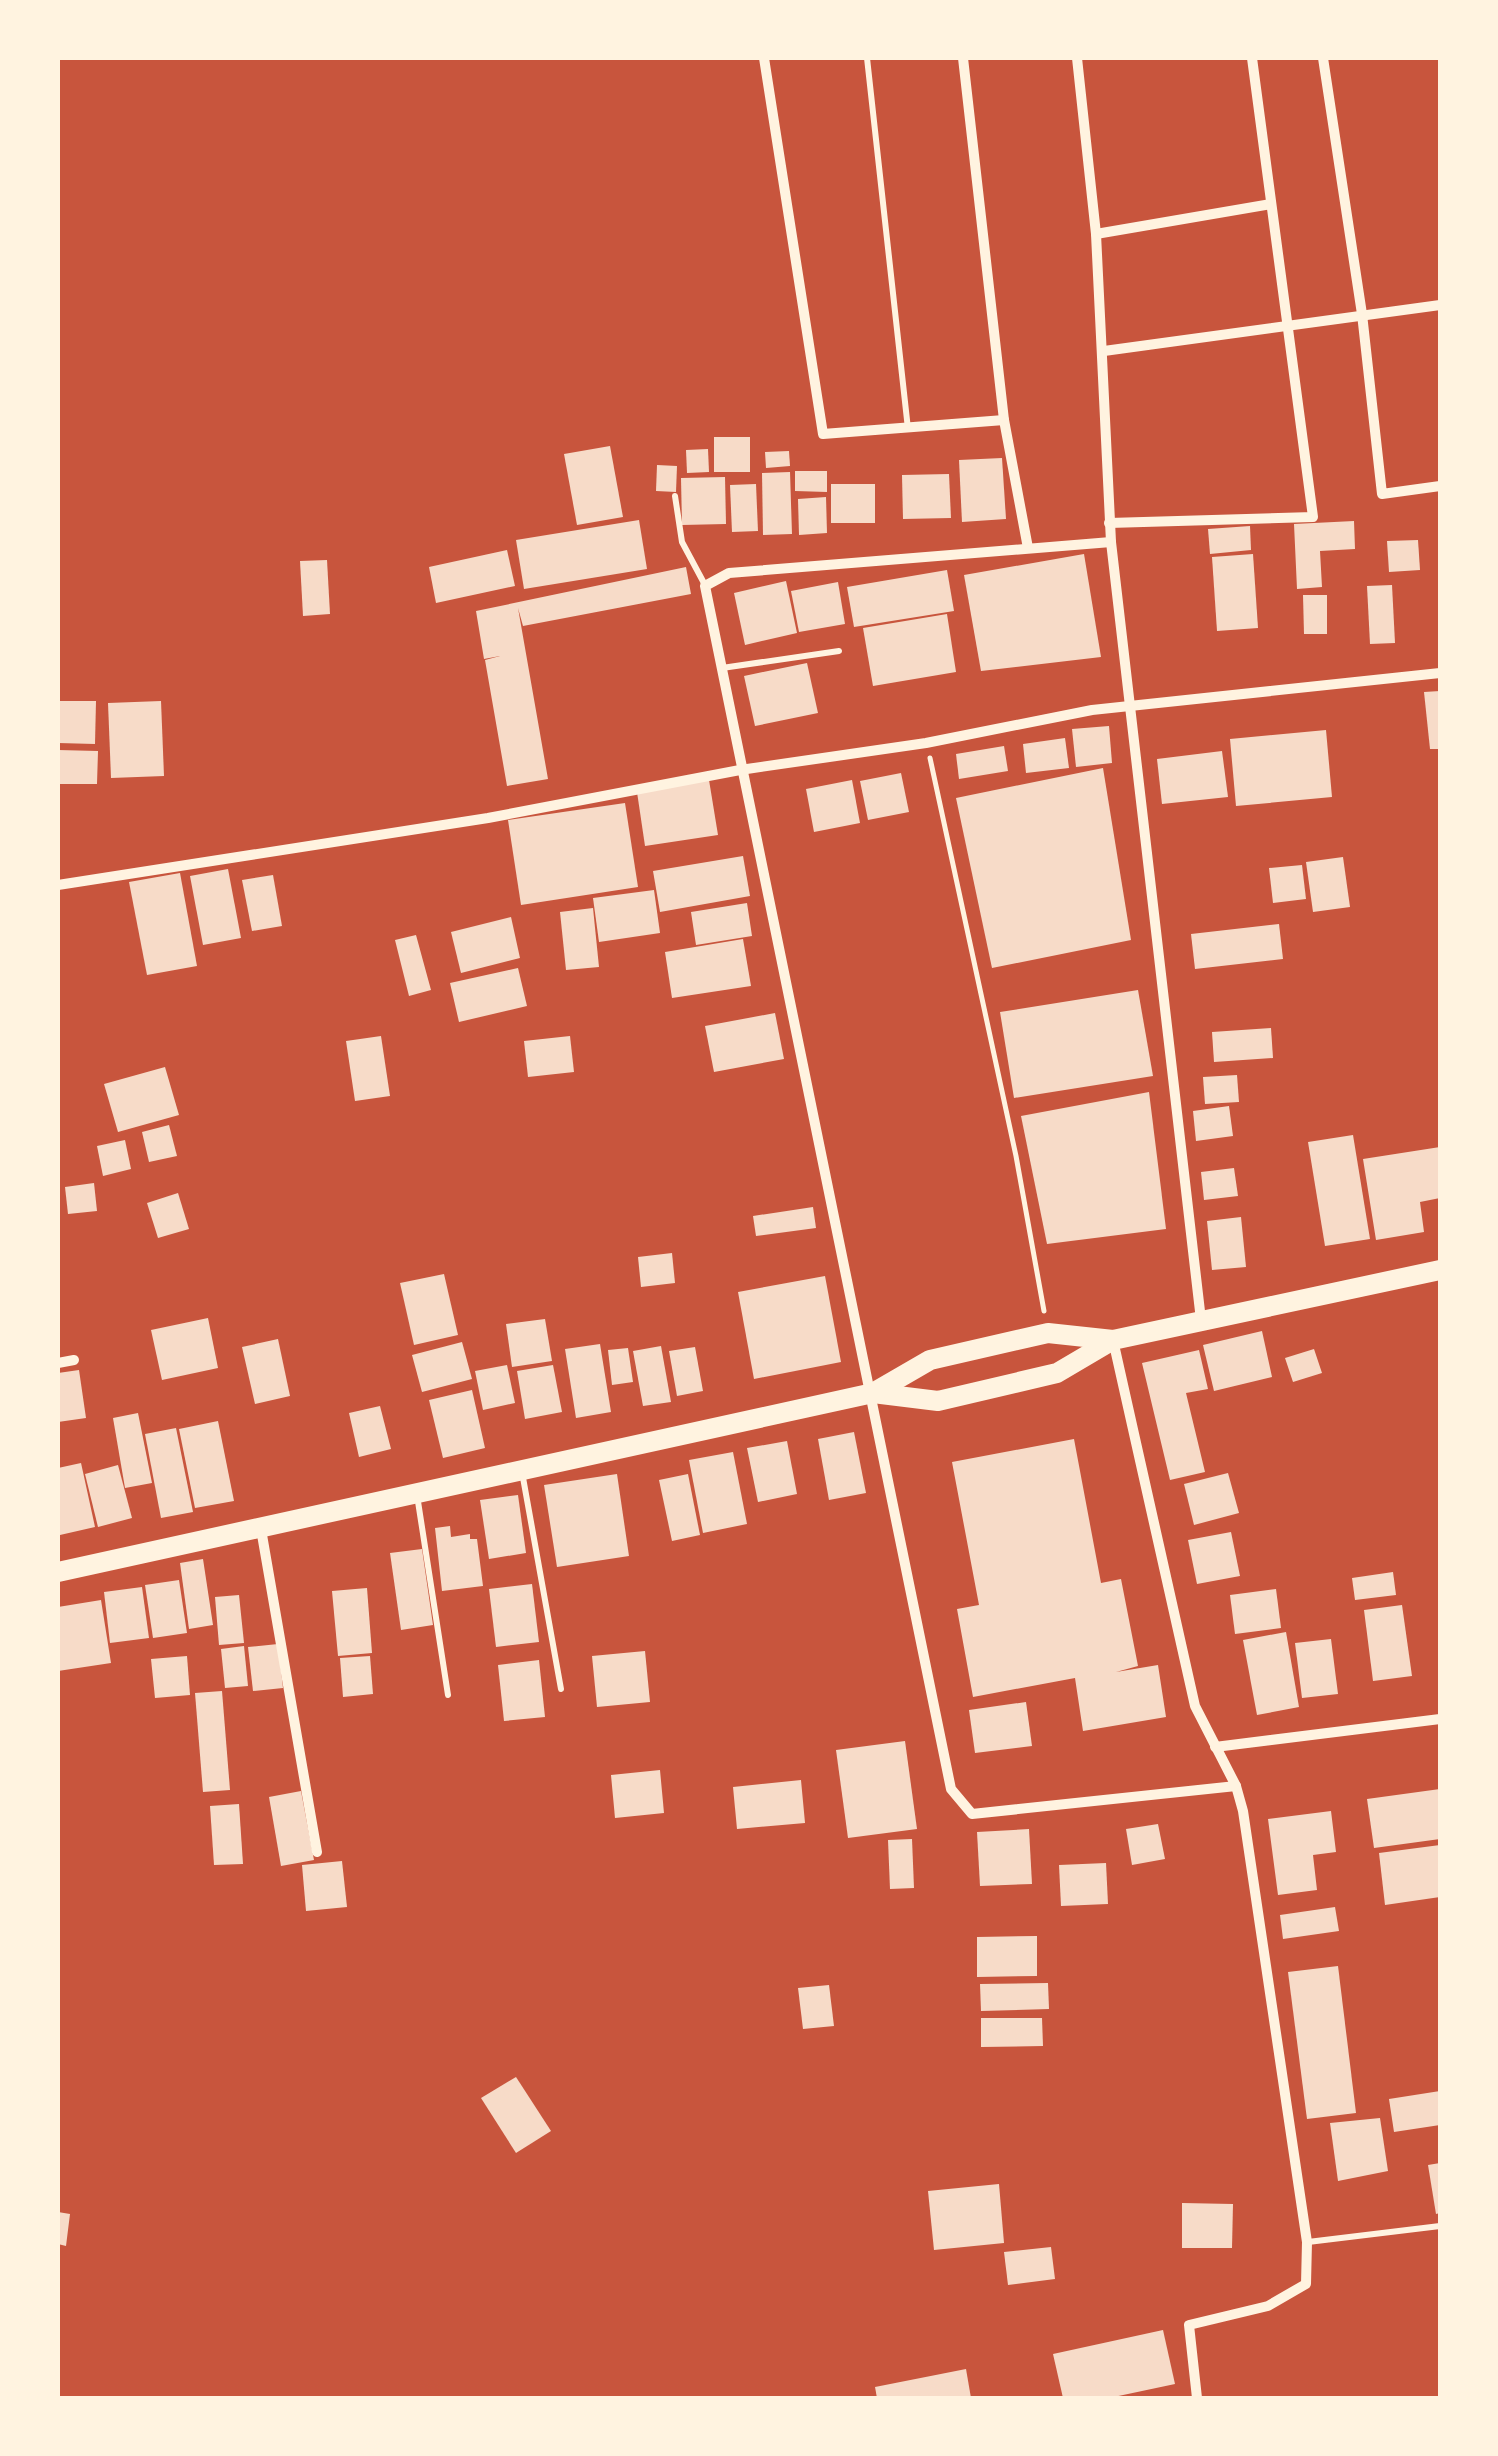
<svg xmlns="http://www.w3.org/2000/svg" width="1498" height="2456" viewBox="0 0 1498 2456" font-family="'Times New Roman',serif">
<rect width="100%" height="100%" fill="#c8553d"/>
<g fill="#f7dbc8">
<rect x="714" y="437" width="36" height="35"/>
<polygon points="610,446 623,517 577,525 564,454"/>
<polygon points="708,449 709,472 687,473 686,450"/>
<polygon points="789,451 790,466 766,468 765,452"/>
<polygon points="1002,458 1006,519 962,522 959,460"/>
<polygon points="657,465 677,466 676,492 656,491"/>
<polygon points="795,471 827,471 827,492 795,491"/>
<polygon points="790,472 792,534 763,535 762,473"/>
<polygon points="949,474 951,518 903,519 902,475"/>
<polygon points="725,477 726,524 682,525 681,478"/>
<polygon points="756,484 758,531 732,532 730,485"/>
<rect x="831" y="484" width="44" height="39"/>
<polygon points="826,497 827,533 799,535 798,499"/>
<polygon points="639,520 647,569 524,589 516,540"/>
<polygon points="1354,521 1355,549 1320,551 1322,587 1297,589 1294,524"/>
<polygon points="1250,526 1251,550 1210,554 1208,529"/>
<polygon points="1418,540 1420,570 1389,572 1387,541"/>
<polygon points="507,550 515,586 436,603 429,567"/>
<polygon points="1084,554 1101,657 981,671 964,575"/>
<polygon points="1253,554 1258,628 1217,631 1212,557"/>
<polygon points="327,560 330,614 303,616 300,561"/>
<polygon points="686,567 691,594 523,626 518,608 548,779 507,786 485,660 500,656 484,659 476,611"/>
<polygon points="947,570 954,611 854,627 847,587"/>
<polygon points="786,581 797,633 745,645 734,593"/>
<polygon points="838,582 845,624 799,632 791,591"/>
<polygon points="1392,585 1395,643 1370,644 1367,586"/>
<polygon points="1303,595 1327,595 1327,634 1304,634"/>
<polygon points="947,614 956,672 873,686 863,628"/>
<polygon points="807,663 818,713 755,726 744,676"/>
<polygon points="1440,691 1440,749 1430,749 1424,692"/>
<polygon points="58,701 96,701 95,744 58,743"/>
<polygon points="161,701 164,776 111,778 108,703"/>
<polygon points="1109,726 1112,763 1076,767 1072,729"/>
<polygon points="1326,730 1332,797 1236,806 1230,739"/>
<polygon points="1065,738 1069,768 1026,773 1023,744"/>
<polygon points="1004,746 1008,771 959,779 956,754"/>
<polygon points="58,750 98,751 97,784 58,784"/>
<polygon points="1222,751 1228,797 1162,804 1157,759"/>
<polygon points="1103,768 1131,940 992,968 956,798"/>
<polygon points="901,773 909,812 868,820 860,781"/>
<polygon points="709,780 718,835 645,846 637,792"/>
<polygon points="852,780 860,823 814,832 806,789"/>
<polygon points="625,803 638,887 521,905 508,820"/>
<polygon points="743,856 750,896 660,912 653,871"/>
<polygon points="1343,857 1350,907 1313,912 1306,862"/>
<polygon points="1302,865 1306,899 1273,903 1269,868"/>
<polygon points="228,869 241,938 203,945 190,876"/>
<polygon points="180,873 197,966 147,975 129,882"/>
<polygon points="273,875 282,926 252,931 242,880"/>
<polygon points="654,890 660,933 599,942 593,898"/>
<polygon points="747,903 752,936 696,945 691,912"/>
<polygon points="593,908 599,967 566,970 560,912"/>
<polygon points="511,917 520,958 461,973 451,932"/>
<polygon points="1279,924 1283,959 1195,969 1191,934"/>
<polygon points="416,935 431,990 409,996 395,940"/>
<polygon points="743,939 751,986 672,998 665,952"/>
<polygon points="518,968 527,1006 459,1022 450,983"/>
<polygon points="1138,990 1153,1076 1014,1098 1000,1012"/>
<polygon points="775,1013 784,1059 714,1072 705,1026"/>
<polygon points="1271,1028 1273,1058 1214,1062 1212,1032"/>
<polygon points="381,1036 390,1096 355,1101 346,1041"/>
<polygon points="570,1036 574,1072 528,1077 524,1041"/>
<polygon points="165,1067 179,1115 118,1132 104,1084"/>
<polygon points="1237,1075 1239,1102 1205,1104 1203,1077"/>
<polygon points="1149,1092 1166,1229 1047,1244 1021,1116"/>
<polygon points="1229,1106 1233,1136 1196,1141 1193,1111"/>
<polygon points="169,1125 177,1156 149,1162 142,1132"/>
<polygon points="1353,1135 1370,1239 1325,1246 1308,1142"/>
<polygon points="125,1140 131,1169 103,1176 97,1146"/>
<polygon points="1440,1147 1440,1198 1420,1202 1424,1232 1376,1240 1363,1159"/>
<polygon points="1234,1168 1238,1196 1204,1200 1201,1172"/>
<polygon points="94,1183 97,1211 68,1214 65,1187"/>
<polygon points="178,1193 189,1229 158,1238 147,1203"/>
<polygon points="813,1207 816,1228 756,1236 753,1216"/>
<polygon points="1241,1217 1246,1267 1212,1270 1207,1221"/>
<polygon points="672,1253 675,1283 641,1287 638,1257"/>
<polygon points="444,1274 458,1335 414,1345 400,1283"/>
<polygon points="825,1276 841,1362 754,1379 738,1292"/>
<polygon points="208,1318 218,1368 162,1380 151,1330"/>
<polygon points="545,1319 552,1361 512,1367 506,1324"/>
<polygon points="1262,1331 1272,1377 1214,1391 1203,1345"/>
<polygon points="278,1339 290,1396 255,1404 242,1347"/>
<polygon points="462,1342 472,1379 422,1392 412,1355"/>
<polygon points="600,1344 611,1412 576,1418 565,1349"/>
<polygon points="661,1346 671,1402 643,1406 633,1351"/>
<polygon points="695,1347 703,1391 677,1396 669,1351"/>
<polygon points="628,1348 633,1382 612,1385 608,1350"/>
<polygon points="1314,1349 1322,1373 1293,1382 1285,1358"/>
<polygon points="1199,1350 1208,1389 1186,1393 1205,1472 1170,1480 1142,1363"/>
<polygon points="507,1365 515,1403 483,1410 475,1371"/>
<polygon points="553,1365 562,1412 525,1419 517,1371"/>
<polygon points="79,1370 86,1418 58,1422 58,1373"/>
<polygon points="472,1390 485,1448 443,1458 429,1400"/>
<polygon points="380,1406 391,1449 359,1457 349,1413"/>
<polygon points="138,1413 152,1483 125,1488 113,1418"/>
<polygon points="218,1421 234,1501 195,1508 179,1429"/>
<polygon points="176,1428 193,1512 161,1518 145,1434"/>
<polygon points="854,1432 866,1493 829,1500 818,1439"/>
<polygon points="1074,1439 1101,1583 1121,1579 1138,1666 1116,1672 1158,1665 1166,1717 1083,1731 1075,1678 973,1697 957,1609 979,1605 952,1462"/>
<polygon points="787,1441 797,1494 758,1502 747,1448"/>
<polygon points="733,1452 747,1524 703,1533 689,1460"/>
<polygon points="81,1463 95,1527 60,1535 58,1468"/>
<polygon points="118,1465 132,1518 98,1527 85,1474"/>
<polygon points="1228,1473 1239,1513 1194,1525 1184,1484"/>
<polygon points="617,1474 629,1556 557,1567 544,1485"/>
<polygon points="688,1474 700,1535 672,1541 659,1480"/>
<polygon points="518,1495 526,1553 489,1559 480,1500"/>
<polygon points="450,1526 451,1537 470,1534 470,1539 477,1539 483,1586 442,1591 435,1528"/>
<polygon points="1231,1532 1240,1576 1197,1584 1188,1540"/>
<polygon points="422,1549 433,1625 401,1630 390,1553"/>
<polygon points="203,1559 213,1625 189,1629 180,1563"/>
<polygon points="1393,1572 1396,1595 1355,1600 1352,1578"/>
<polygon points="179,1580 187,1633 153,1638 145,1585"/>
<polygon points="532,1584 539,1642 496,1647 489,1589"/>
<polygon points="142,1587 149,1638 110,1643 104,1592"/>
<polygon points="367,1588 372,1653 338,1656 332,1591"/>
<polygon points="1276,1589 1281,1628 1235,1634 1230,1595"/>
<polygon points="239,1595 244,1643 219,1645 215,1597"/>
<polygon points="101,1600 111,1663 58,1671 58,1607"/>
<polygon points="1402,1605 1412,1676 1373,1681 1364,1610"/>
<polygon points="1286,1632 1299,1707 1257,1715 1243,1640"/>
<polygon points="1331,1639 1338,1694 1302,1698 1295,1643"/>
<polygon points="278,1644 283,1688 253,1691 248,1647"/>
<polygon points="244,1646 248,1686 225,1688 221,1649"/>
<polygon points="645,1651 650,1702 597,1707 592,1656"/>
<polygon points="187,1656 190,1695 155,1698 151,1659"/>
<polygon points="370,1656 373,1694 343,1697 340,1658"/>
<polygon points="539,1660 545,1717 504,1721 498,1665"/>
<polygon points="222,1691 230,1790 203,1792 195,1693"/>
<polygon points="1026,1702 1032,1746 975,1753 969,1710"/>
<polygon points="905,1741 917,1829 848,1838 836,1750"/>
<polygon points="660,1770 664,1813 615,1818 611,1775"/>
<polygon points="801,1780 805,1823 737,1829 733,1787"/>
<polygon points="1440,1789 1440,1839 1374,1848 1367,1799"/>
<polygon points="301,1791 314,1860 281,1866 269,1797"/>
<polygon points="239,1804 243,1864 214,1865 210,1806"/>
<polygon points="1331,1811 1336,1852 1313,1855 1317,1890 1278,1895 1268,1819"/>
<polygon points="1158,1824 1165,1859 1132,1865 1126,1829"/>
<polygon points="1029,1829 1032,1884 980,1886 977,1832"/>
<polygon points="912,1839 914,1888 890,1889 888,1840"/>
<polygon points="1440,1845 1440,1897 1385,1905 1379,1853"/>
<polygon points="342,1861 347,1907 306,1911 302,1865"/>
<polygon points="1106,1863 1108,1904 1061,1906 1059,1865"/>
<polygon points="1335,1907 1339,1931 1283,1939 1280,1915"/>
<polygon points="1037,1936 1037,1976 977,1977 977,1937"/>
<polygon points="1338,1966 1356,2113 1307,2119 1288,1972"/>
<polygon points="1048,1983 1049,2009 981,2011 980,1984"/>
<polygon points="829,1985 834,2026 803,2029 798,1988"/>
<polygon points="981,2018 1042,2018 1043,2046 981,2047"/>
<polygon points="516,2077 551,2131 516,2153 481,2098"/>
<polygon points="1440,2091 1440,2125 1394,2132 1389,2099"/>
<polygon points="1380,2118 1388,2171 1338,2181 1330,2123"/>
<polygon points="1440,2163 1440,2213 1436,2214 1428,2165"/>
<polygon points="999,2184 1004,2243 934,2250 928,2191"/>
<polygon points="1182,2203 1233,2204 1232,2248 1182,2248"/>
<polygon points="58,2212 70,2214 66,2246 58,2244"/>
<polygon points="1051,2247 1055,2279 1008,2285 1004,2252"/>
<polygon points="1163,2330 1175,2384 1109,2398 1063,2398 1053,2354"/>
<polygon points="966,2369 971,2398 877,2398 875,2387"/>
</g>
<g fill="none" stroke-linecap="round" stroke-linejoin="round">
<polyline stroke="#fff3e0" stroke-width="5" points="930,758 1016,1156 1044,1311"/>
<g stroke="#fff3e0" stroke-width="6">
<polyline points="867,58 908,429"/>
<polyline points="675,496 682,542 705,585"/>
<polyline points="722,668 839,651"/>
<polyline points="522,1472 561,1689"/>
<polyline points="417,1495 448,1695"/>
<polyline points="1308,2242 1440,2226"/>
</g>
<g stroke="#fff3e0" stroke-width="10">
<polyline points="764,58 823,434 1004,420"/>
<polyline points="963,58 1004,420 1028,548"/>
<polyline points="1077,58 1096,234 1111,542 1201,1320"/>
<polyline points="1323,58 1362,314 1382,494 1440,486"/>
<polyline points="1096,234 1271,204"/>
<polyline points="1104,351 1440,305"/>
<polyline points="1109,523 1313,517 1252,58"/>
<polyline points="1111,542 729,573 705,586 951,1789 972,1814 1236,1786"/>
<polyline points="58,885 488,818 740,770 926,743 1092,710 1440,673"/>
<polyline points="1113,1340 1195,1706 1236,1786 1243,1811 1307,2242 1306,2284 1268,2306 1189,2325 1197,2398"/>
<polyline points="58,1363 74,1360"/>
<polyline points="261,1529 317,1852"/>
<polyline points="1215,1747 1440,1719"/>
</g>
<g stroke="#fff3e0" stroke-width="20">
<polyline points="873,1393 938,1401 1057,1373 1113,1340 1440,1270"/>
<polyline points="58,1572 873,1393 930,1360 1048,1333 1113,1340"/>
</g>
</g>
<rect width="1498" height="2456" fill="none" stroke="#fff3e0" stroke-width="120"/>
</svg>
